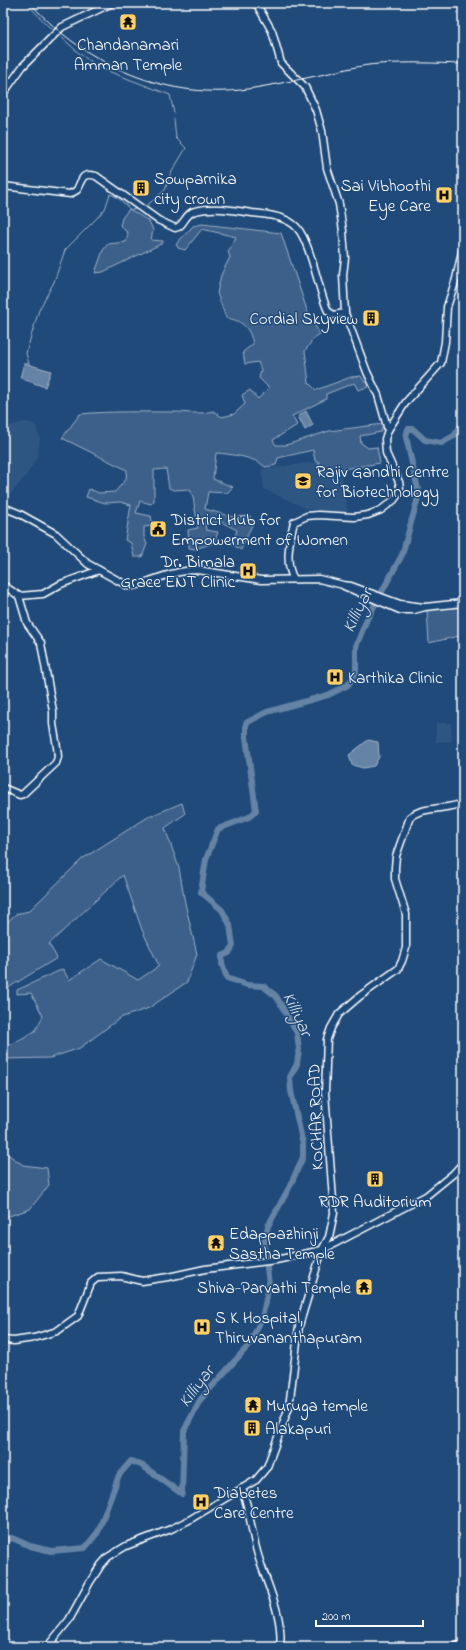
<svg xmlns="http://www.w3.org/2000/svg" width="466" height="1650" viewBox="0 0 466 1650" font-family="'Indie Flower',sans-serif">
<rect width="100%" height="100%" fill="#1f4a7a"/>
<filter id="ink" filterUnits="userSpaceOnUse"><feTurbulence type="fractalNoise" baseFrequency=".025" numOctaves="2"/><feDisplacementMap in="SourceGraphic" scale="8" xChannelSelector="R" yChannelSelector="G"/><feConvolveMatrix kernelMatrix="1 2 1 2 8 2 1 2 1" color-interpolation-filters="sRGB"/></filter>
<g filter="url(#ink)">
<g fill="#2e5683">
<polygon points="25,422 35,424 40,438 38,456 26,476 8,497 3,496 3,436 7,426"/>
<polygon points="339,459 348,514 307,509 264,489 261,469"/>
<polygon points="436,723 451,723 452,741 436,742"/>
</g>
<g fill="#3c618b" stroke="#9eb0c5">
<polygon points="129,209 149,221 153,230 151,240 163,241 163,243 103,272 95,273 103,250 108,244 126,242 128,233 120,226 122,218"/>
<path d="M202 224 281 233 309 316 320 334 314 338 305 351 309 383 316 390 351 377 361 376 368 387 358 390 354 383 326 394V399L292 416 297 425 273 440 276 445H286L329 431 383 424 381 432 360 436 361 443 368 448 377 447 380 463 320 473 319 462 315 461 313 450 278 458 276 465 265 467C256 457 229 454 216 453L213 479 233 487 227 493 208 492 205 509 233 517 250 516 252 525 241 550 232 544 237 530 221 522 205 523 206 530 218 532 214 543 195 549 189 548 188 530 198 528 193 497 190 489 173 490 169 488 166 469 154 470V501L151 504 140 501 136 513 151 516 153 526 144 527V537L147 544 142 557H134L131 543 125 540 131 505 120 502 105 503 86 497 89 489 99 493 115 492 126 479 127 470 62 438 80 414C111 411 142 412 173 412 188 412 198 415 213 411L222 417 234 414 245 404 242 395 250 390 258 399 269 388 259 378 261 370 258 362 245 364 243 352 253 344C250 328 242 320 226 318L217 293 221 275 230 257 228 252 236 237 202 229 185 250 178 248 176 244 193 226Z"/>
<polygon points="459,606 461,613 463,613 463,635 429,643 427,610"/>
<polygon points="182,803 185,814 165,828 179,868 185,903 197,954 187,982 149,1008 120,1018 80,1048 50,1058 3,1059 3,1043 12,1044 35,1031 43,1016 31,993 17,994 17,990 63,969 69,980 101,959 138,980 159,966 142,930 123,875 49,944 57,958 3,991 3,926 16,914 29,911 82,859 148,817"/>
<polygon points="3,1151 23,1165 47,1168 49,1185 30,1209 3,1218"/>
</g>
<g fill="#6583a4" stroke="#a3b5c8">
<polygon points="24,363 51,371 45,387 20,378"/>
<polygon points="306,411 313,425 305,430 298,416"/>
<polygon points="368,740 378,742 379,757 374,766 363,768 352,765 349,755"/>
</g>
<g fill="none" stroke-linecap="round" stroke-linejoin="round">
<g stroke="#a3b5c8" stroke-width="1">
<polyline points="26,3 53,31"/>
<polyline points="59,35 80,54 100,68 170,95 174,113"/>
<polyline points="145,207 165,190 170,175 186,148 176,138 174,119"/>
<polyline points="29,364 26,353 39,310 54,282 65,250 95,220 105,209 110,194 117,197 131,210 137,209"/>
</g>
<polyline stroke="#6583a4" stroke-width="6" points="3,1542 12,1538 30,1546 51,1551 85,1548 98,1532 119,1475 131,1461 143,1466 182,1494 184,1431 200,1400 249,1345 262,1318 269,1285 264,1242 268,1226 289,1188 303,1157 303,1144 291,1091 290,1077 297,1064 299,1049 297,1033 276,996 263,986 247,985 227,978 222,964 222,956 229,953 233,946 230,925 222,910 201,892 206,859 218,829 249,817 256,811 246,737 246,723 267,712 328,695 348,685 356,672 356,646 367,619 402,555 419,494 406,437 408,429 413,429 425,440 441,443 454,436 463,422"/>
<g stroke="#fff" stroke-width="9">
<g id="secondary">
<path d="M256 3 272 31 281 63 305 87 316 110 322 131 327 168 339 204 343 231 345 258 343 275 345 313 367 372 378 395 388 430 385 439 386 453 399 482 400 488 399 493 394 500 381 510 368 515 354 517 318 515 307 516 294 522C290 538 284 564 294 579"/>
<polyline points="3,94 23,66 62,27 112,3"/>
<path d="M3 186 70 194 77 190C82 179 82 172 96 176L158 220 175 228C184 227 185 213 195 211 213 206 234 210 252 213 265 214 283 216 293 224 310 235 318 291 328 311L333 315 345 313"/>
<polyline points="388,430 406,402 441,363 445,342 447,307 456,279 463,247"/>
<path d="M3 507 20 514 56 534 88 564 128 586C138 587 145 582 155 579 169 574 183 570 198 570L261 580 319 579 343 585 351 586 400 604 424 607"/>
<polyline points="3,585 19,596 43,594 61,584 99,570"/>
<polyline points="344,586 400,610 414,610 425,607 463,603"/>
<polyline points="3,788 20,795 23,794 56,763 58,757 57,747 53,724 53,711 41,643 27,623 19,596"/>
<polyline points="3,1340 14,1341 34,1338 57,1331 78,1316 91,1283 98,1277 121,1276 142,1281 168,1277 205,1269 276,1260 322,1250 426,1196 453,1174 463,1163"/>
<path d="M242 1488C249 1508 251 1528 256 1548 264 1580 284 1613 280 1647"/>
<path d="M47 1647 69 1620 90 1582 101 1565 108 1557 126 1546 171 1529 189 1520 256 1480 267 1467 289 1407 299 1326 322 1250 329 1237 334 1213 325 1092 327 1039 331 1028 339 1014 360 996 398 969 402 961 406 948V914L395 879V867L396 856 410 817C423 806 447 810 463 803"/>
<polyline points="451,1647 463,1645"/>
</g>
</g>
<use href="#secondary" stroke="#1f4a7a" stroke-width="6"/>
<path stroke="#fff" stroke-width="1" d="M30 3C86 65 169 103 254 88 278 84 302 79 325 74 343 70 361 65 379 64 407 62 435 63 463 64"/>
</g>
</g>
<defs>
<g id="temple-square" transform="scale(0.9)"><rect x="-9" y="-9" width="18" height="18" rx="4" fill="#ffd166" stroke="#1f4a7a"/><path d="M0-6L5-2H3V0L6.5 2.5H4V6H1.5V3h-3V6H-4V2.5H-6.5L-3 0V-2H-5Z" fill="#111"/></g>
<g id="building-square" transform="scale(0.9)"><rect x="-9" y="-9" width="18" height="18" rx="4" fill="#ffd166" stroke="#1f4a7a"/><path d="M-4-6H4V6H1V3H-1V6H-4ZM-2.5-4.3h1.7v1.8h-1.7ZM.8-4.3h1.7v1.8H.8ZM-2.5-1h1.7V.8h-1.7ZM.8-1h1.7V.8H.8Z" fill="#111"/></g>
<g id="hospital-square" transform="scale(0.9)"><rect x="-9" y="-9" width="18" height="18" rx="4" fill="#ffd166" stroke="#1f4a7a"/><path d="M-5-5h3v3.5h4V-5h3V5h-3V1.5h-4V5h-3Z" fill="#111"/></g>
<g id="university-square" transform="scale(0.9)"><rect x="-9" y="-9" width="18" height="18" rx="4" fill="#ffd166" stroke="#1f4a7a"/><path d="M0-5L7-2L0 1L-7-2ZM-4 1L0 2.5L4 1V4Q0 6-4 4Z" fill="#111"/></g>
<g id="civic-square" transform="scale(0.9)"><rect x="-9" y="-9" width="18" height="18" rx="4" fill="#ffd166" stroke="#1f4a7a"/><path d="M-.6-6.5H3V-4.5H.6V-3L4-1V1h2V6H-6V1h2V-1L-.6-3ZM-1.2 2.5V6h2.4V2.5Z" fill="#111"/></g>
</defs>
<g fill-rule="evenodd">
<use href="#temple-square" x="128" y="22"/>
<use href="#building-square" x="141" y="188"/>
<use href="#hospital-square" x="444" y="195"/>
<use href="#building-square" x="371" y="318"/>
<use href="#university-square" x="303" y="481"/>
<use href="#civic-square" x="158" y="529"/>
<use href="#hospital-square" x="248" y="571"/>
<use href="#hospital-square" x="335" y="677"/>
<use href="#building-square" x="375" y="1179"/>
<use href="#temple-square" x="216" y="1243"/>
<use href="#temple-square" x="364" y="1287"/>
<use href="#hospital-square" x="202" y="1327"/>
<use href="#temple-square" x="253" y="1405"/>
<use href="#building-square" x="252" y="1428"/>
<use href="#hospital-square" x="201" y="1502"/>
</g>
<g text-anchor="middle" stroke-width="3" stroke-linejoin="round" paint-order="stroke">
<g font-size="17" fill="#fff" stroke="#1f4a7a" text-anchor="start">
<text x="128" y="50" text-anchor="middle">Chandanamari<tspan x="128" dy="20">Amman Temple</tspan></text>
<text x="154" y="184">Sowparnika<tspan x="154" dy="20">city crown</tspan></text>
<text x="431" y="191" text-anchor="end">Sai Vibhoothi<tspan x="431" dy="20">Eye Care</tspan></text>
<text x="358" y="324" text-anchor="end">Cordial Skyview</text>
<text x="316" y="477">Rajiv Gandhi Centre<tspan x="316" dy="20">for Biotechnology</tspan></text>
<text x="171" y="525">District Hub for<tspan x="171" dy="20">Empowerment of Women</tspan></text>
<text x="235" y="567" text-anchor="end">Dr. Bimala<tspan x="235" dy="20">Grace ENT Clinic</tspan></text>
<text x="348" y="683">Karthika Clinic</text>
<text x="375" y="1207" text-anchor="middle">RDR Auditorium</text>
<text x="229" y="1239">Edappazhinji<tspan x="229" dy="20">Sastha Temple</tspan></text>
<text x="351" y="1293" text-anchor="end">Shiva-Parvathi Temple</text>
<text x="215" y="1323">S K Hospital,<tspan x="215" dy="20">Thiruvananthapuram</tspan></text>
<text x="266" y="1411">Muruga temple</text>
<text x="265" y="1434">Alakapuri</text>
<text x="214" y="1498">Diabetes<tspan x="214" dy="20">Care Centre</tspan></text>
</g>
<g font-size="17" fill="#fff" stroke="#1f4a7a">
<text transform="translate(315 1117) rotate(-92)" y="6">KOCHAR ROAD</text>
</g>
<g font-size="18" font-style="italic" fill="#d8e0e8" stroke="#1f4a7a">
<text transform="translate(357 610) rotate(-64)" y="6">Killiyar</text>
<text transform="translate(298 1014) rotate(65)" y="6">Killiyar</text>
<text transform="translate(196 1386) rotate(-53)" y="6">Killiyar</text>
</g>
</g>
<rect width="466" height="1650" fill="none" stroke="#1f4a7a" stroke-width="16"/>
<rect x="8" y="8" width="450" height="1634" fill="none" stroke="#fff" stroke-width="1.5" filter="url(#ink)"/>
<path d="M316 1620v6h107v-6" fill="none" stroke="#ffffff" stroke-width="2"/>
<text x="322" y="1620" font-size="12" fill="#ffffff" stroke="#1f4a7a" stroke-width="3" paint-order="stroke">200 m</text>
</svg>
